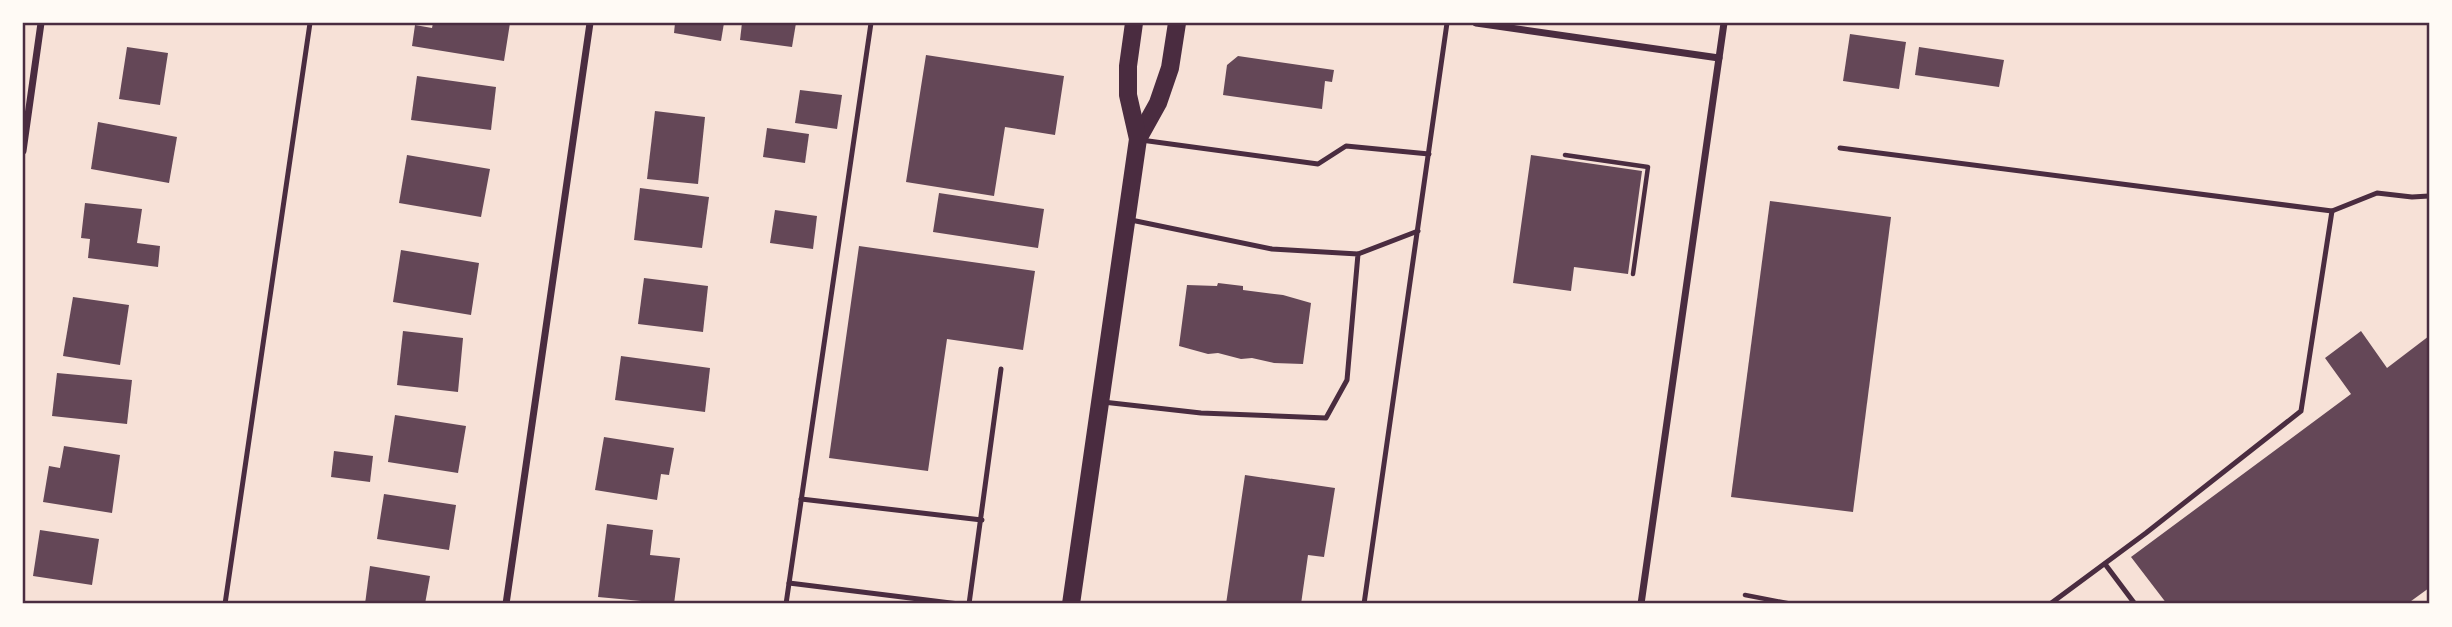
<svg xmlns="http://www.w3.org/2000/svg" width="2452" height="627" viewBox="0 0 2452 627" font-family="'Sofia Sans Condensed',sans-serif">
<rect width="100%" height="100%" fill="#f7e1d7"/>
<g fill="#644757">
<polygon points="433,23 510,23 504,61 412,46 415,25 432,28"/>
<polygon points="675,23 724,23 721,41 674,33"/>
<polygon points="742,23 796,23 792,47 740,40"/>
<polygon points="1850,34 1906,42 1899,89 1843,81"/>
<polygon points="127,47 168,53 160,105 119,99"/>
<polygon points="1919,47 2004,60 1999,87 1915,75"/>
<polygon points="926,55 1064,76 1055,135 1005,127 994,196 906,182"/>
<polygon points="1238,56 1334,70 1332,82 1325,81 1322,109 1223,95 1227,65"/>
<polygon points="417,76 496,87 491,130 411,120"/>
<polygon points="800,90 842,95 837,129 795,123"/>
<polygon points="655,111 705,117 698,184 647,179"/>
<polygon points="98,122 177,137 169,183 91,169"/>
<polygon points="767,128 809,134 805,163 763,157"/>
<polygon points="407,155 490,169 481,217 399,203"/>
<polygon points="1531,155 1642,171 1628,274 1574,267 1571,291 1513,283"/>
<polygon points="640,188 709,197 702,248 634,240"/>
<polygon points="939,193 1044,209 1038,248 933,232"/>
<polygon points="1770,201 1891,217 1853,512 1731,497"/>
<polygon points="85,203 142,209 137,243 160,246 158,267 88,258 90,239 81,238"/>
<polygon points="775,210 817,216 813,249 770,243"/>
<polygon points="859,246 1035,271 1023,350 947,339 928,471 829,458"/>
<polygon points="401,250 479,263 471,315 393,302"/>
<polygon points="644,278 708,286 703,332 638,324"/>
<polygon points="1218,283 1243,286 1243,290 1283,295 1311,303 1303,364 1274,363 1252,358 1241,359 1218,353 1208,354 1179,346 1187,285 1217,286"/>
<polygon points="73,297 129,305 120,365 63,356"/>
<polygon points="403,331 463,338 458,392 397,385"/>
<polygon points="2361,331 2387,368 2429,336 2429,588 2407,604 2167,604 2131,557 2351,394 2325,358"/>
<polygon points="621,356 710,368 705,412 615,400"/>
<polygon points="57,373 132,380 127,424 52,416"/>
<polygon points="395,415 466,426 458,473 388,462"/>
<polygon points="604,437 674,448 669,475 661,474 657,500 595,490"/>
<polygon points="64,446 120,455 112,513 43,502 49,466 60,468"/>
<polygon points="334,451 373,456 370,482 331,477"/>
<polygon points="1245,475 1335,488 1324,557 1308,555 1301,604 1226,604"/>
<polygon points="384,494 456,505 449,550 377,539"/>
<polygon points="607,524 653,530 650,555 680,558 674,604 598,597"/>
<polygon points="40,530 99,539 92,585 33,576"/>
<polygon points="370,566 430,576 425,604 365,604"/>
</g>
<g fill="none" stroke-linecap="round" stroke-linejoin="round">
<g stroke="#4a2c40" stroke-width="4.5">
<polyline points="1565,155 1648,167 1633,274"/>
<polyline points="1745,595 1792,604"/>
</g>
<g stroke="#4a2c40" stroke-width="5">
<polyline points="1141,140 1318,164 1346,146 1429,154"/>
<polyline points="1840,148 2332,211 2301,411 2146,533 2050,604"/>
<polyline points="2332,211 2377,193 2412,197 2429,196"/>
<polyline points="1358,254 1418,231"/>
<polyline points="1103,402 1201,413 1326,418 1347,380 1358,254 1272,249 1131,220"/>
<polyline points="801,499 982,520"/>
<polyline points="2105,564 2135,604"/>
<polyline points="789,583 959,604"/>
<polyline points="225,604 310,23"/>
<polyline points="786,604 871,23"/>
<polyline points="969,604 1001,369"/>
<polyline points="1364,604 1447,23"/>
</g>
<g stroke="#4a2c40" stroke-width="7">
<polyline points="1476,23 1719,58"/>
<polyline points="23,151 41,23"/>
<polyline points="506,604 590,23"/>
<polyline points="1641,604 1724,23"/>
</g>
<g stroke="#4a2c40" stroke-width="18">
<polyline points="1138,139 1158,103 1170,68 1177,23"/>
<polyline points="1071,604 1138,139 1128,95 1128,66 1134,23"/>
</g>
</g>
<rect width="2452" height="627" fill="none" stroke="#fffaf5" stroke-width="49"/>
<rect x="24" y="24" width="2404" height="578" fill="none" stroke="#4a2c40" stroke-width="2.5"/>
</svg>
